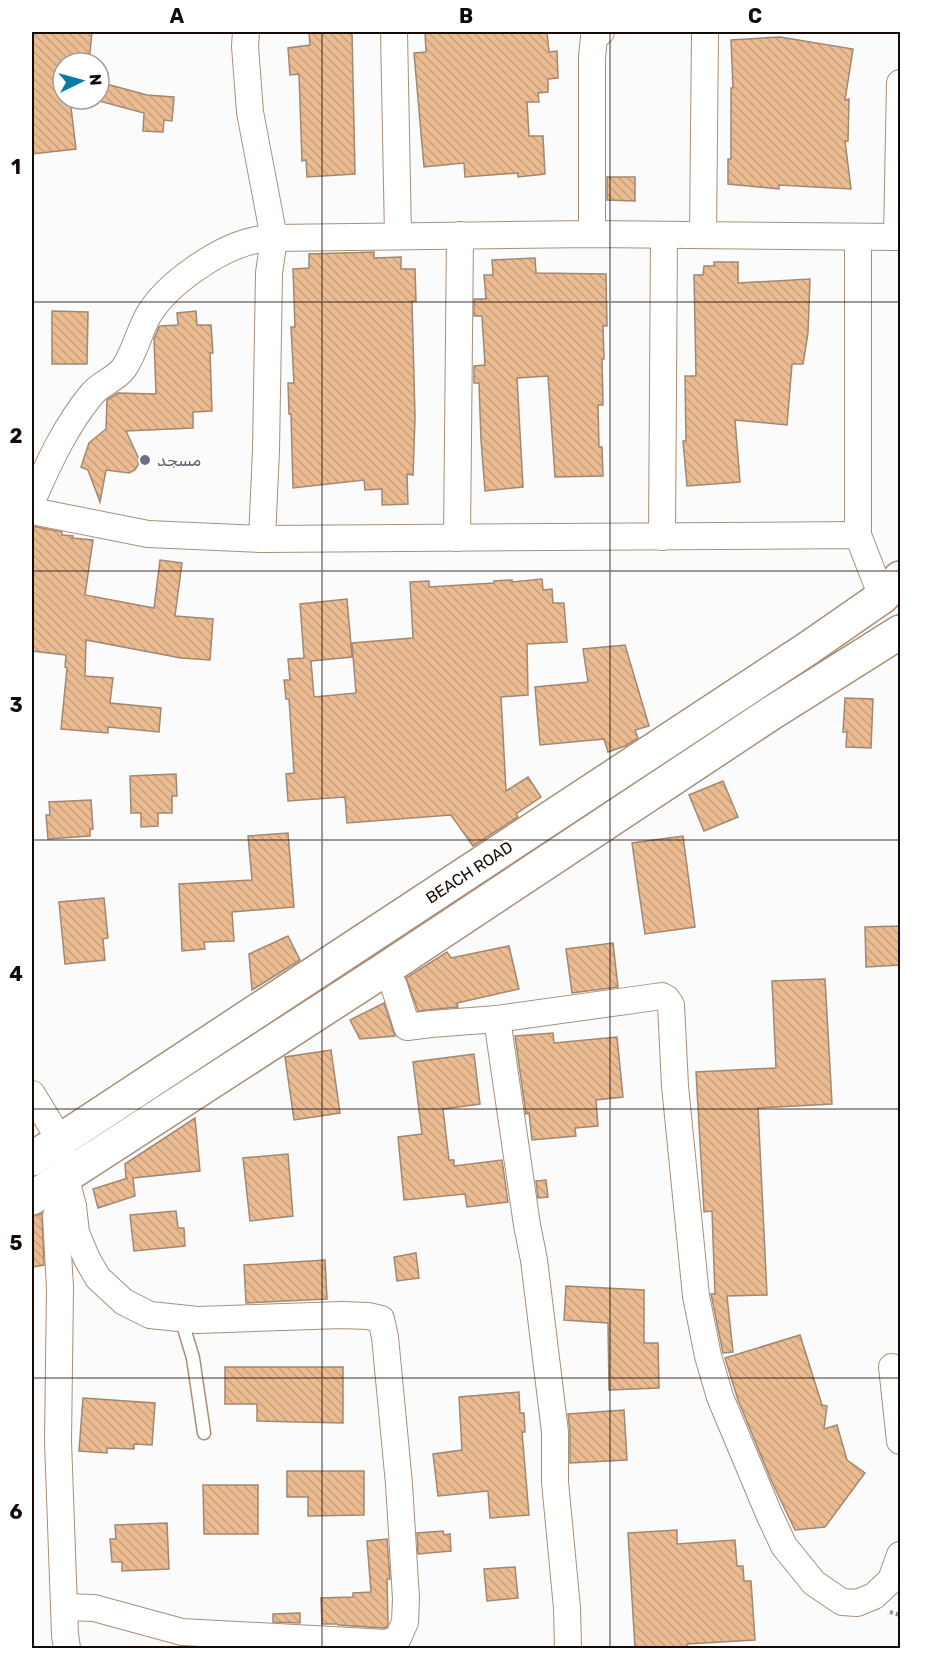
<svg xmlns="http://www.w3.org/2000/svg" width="932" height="1680" viewBox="0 0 932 1680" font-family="Rubik,'Noto Naskh Arabic',sans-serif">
<defs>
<pattern id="building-back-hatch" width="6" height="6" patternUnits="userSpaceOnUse" patternTransform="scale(1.5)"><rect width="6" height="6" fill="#ebbb92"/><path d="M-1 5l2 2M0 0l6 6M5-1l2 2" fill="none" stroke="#c99f7c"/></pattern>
</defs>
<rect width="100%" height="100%" fill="#fbfbfb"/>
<g fill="url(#building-back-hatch)" stroke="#a28871" stroke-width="1.5">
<polygon points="32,32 92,32 89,63 63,63 63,99 70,99 76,149 32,154"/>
<polygon points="309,32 352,32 355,174 307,177 306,160 302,161 299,74 290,75 288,48 310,45"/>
<polygon points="425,32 547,32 549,52 557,51 558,78 548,79 548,92 538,93 539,102 527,102 529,136 543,136 545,174 518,177 518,173 465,177 464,163 424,167 414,53 426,52"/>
<polygon points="780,37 853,49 845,100 849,99 848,141 845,141 851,189 779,185 779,189 728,184 728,159 731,159 731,88 733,88 731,40"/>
<polygon points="99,82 147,95 174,97 172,121 164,120 163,132 143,131 144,113 99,101"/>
<polygon points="607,177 635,177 635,201 607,200"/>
<polygon points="374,252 374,258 401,257 401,269 415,269 416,301 412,301 415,417 413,475 407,474 408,504 382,505 382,489 365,490 364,480 293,488 291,414 289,414 288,383 294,383 291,327 295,327 293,269 309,268 309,254"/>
<polygon points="535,258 536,273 606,274 607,326 603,326 604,359 602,359 603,405 598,405 599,447 602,447 603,476 555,477 548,376 517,378 523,487 485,491 481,440 479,383 474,383 474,366 485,365 482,316 474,316 474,299 486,299 484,275 493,275 492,260"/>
<polygon points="714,262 738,262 738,283 810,279 808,333 803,364 792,364 787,425 735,420 740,482 687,486 683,441 686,441 685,376 696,376 694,275 703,275 704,266 714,266"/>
<polygon points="52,311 88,312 87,364 52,364"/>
<polygon points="196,311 197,325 211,325 213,353 210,353 212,411 193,412 193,428 126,431 139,459 138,465 135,470 129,473 106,470 100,502 88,470 81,467 89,443 106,429 107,400 118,393 156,394 154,339 159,327 160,326 178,325 177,313"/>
<polygon points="32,526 62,532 62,535 73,536 72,538 93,540 85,595 154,608 160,560 182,563 175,616 213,619 210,660 181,658 86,640 85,676 113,678 110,703 161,708 159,732 108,727 108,733 61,729 67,668 65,667 66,655 32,651"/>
<polygon points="542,579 543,590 552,589 553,603 564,603 567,642 527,644 528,695 501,697 506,791 528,777 541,797 516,814 518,817 473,846 451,815 347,823 345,797 288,801 286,774 294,773 289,699 286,699 284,680 290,680 288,659 304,658 300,604 347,599 352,657 311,661 314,697 356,693 352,643 413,638 410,582 429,581 429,587 494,583 494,581 512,580 512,582"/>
<polygon points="625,645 649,726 635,730 638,738 625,746 608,752 604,739 540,745 535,687 588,682 583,649"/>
<polygon points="845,698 873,699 871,748 846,747 847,732 843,732"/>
<polygon points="176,774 177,796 172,796 172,813 158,813 158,826 141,827 141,813 131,813 130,776"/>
<polygon points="723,781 738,817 704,831 689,795"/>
<polygon points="91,800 93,829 90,829 90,836 48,839 46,815 50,815 49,802"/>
<polygon points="288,833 294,907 232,912 234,941 204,942 205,949 182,951 179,884 252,880 248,836"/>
<polygon points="683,836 695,927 645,934 632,843"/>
<polygon points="104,898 108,938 103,939 105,960 65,964 59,902"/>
<polygon points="900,926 900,965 866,967 865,927"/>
<polygon points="288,936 300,960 252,990 249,954"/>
<polygon points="613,943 618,987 572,993 566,949"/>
<polygon points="509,946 519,989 457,1003 458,1007 418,1011 406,978 447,952 451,958"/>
<polygon points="825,979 832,1104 758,1108 767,1295 727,1296 733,1352 723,1353 711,1294 715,1294 712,1211 704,1212 696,1072 776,1068 772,981"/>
<polygon points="384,1003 395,1036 360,1039 350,1020"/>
<polygon points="553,1033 554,1043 617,1037 623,1097 596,1100 598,1126 575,1128 576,1136 532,1140 529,1113 526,1114 515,1036"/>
<polygon points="331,1050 340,1113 294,1120 285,1057"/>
<polygon points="474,1054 480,1104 443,1109 449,1160 454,1160 454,1166 502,1160 508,1202 467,1207 465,1194 404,1200 398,1137 422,1134 413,1062"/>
<polygon points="195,1118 200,1171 133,1178 135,1196 98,1208 93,1189 128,1178 126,1178 125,1164"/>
<polygon points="288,1154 293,1216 250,1221 243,1158"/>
<polygon points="546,1180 548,1197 538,1198 536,1181"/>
<polygon points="176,1211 178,1228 184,1228 185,1246 134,1251 130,1215"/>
<polygon points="42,1214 44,1265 32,1267 32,1216"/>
<polygon points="416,1253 419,1278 397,1281 394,1257"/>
<polygon points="325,1260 327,1299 246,1303 244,1265"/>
<polygon points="566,1286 644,1290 644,1343 658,1343 659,1388 609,1390 608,1323 564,1320"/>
<polygon points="800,1335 822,1405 827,1406 824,1429 837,1425 847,1460 865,1473 825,1527 795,1530 772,1482 738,1400 725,1358"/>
<polygon points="225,1367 343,1367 343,1423 257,1421 257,1404 225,1404"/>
<polygon points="519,1392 520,1413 524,1413 525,1432 522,1432 529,1515 490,1518 488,1491 438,1496 433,1454 462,1450 459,1397"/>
<polygon points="83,1398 155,1403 152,1445 134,1444 134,1449 107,1448 107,1453 79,1451"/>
<polygon points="624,1410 627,1460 570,1463 570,1432 568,1414"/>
<polygon points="287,1471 364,1471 364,1515 308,1516 308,1497 287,1497"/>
<polygon points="203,1485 258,1485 258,1534 204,1534"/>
<polygon points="167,1523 169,1569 122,1571 122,1562 112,1562 110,1539 116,1539 115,1525"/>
<polygon points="677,1530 677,1544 735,1540 737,1566 743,1566 744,1581 751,1581 755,1640 687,1644 687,1648 635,1648 628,1533"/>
<polygon points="443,1531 444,1535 450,1534 451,1551 418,1554 417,1533"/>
<polygon points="387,1539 390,1579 387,1579 388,1623 387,1627 384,1628 338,1625 337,1624 322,1624 321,1598 353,1597 353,1593 371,1592 367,1541"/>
<polygon points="515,1567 518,1598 487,1601 484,1569"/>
<polygon points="300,1613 300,1623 273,1622 273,1614"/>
</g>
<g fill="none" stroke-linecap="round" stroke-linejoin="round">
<g stroke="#a98f78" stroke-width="15">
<polyline id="lane" points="181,1318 193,1358 204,1433"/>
</g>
<g stroke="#a98f78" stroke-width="28">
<g id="street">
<polyline points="394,32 398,236"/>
<polyline points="592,234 592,57 594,37 601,32"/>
<polyline points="703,235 705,32"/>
<polyline points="897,237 900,83"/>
<path d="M32 501C48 464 66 425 92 394 101 383 115 380 124 368 135 352 139 331 149 314 168 283 220 247 256 240 262 239 268 239 274 238L250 112 245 46 246 32"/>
<polyline points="32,511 148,534 262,539 858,535 882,597"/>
<polyline points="858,535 858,237"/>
<polyline points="662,537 664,235"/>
<polyline points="457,538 460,235"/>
<polyline points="262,539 266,450 269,273 274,238 592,234 900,237"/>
<polyline points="384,970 394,986 407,1027 431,1024 497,1019 527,1225 534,1260 555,1432 555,1482 567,1608 568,1648"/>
<polyline points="497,1019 655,997 662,996 667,999 671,1005 675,1086 696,1296 708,1356 720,1397 769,1514 784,1546 814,1583 842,1602 857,1603 874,1596 891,1580 900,1555"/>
<polyline points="32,1094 60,1140 65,1176 73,1206 76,1233 87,1259 98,1278 124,1302 150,1315 198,1320 342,1315 368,1316 381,1319 385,1337 399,1484 406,1599 405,1622 398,1638 387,1643 182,1632 94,1608 64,1607"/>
<polyline points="892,1367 900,1441"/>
<polyline points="67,1648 65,1635 58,1441 60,1288 56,1216 73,1206"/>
</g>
</g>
<g stroke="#a98f78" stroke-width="36">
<g id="highway">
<polyline points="32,1159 807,649 882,597 900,578"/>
<polyline points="32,1198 384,970 770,714 900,632"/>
</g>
</g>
<polyline stroke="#95908d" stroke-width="4" stroke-dasharray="3 3" stroke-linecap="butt" points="890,1612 900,1615"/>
<use href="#lane" stroke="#fff" stroke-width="12"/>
<use href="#street" stroke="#fff" stroke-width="26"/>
<use href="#highway" stroke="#fff" stroke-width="33"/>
</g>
<path fill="none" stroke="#150b04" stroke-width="1.5" stroke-opacity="0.55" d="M322 32V1648M610 32V1648M32 302H900M32 571H900M32 840H900M32 1109H900M32 1378H900"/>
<circle fill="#6b7280" stroke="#fff" stroke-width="2" cx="145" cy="460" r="6"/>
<g text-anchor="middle" stroke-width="5" stroke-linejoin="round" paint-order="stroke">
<g font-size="16" fill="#5b616d" stroke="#fff" text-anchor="start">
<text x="157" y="466">مسجد</text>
</g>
<g font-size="16" fill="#150b04" stroke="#fff">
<text transform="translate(469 872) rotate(-33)" y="6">BEACH ROAD</text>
</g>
</g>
<rect width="932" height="1680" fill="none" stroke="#ffffff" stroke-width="66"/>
<g transform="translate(81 81) rotate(85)"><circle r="28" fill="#ffffff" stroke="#a19d9b" stroke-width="1.5"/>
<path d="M0-4.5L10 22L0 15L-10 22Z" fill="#0a7ba4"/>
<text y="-9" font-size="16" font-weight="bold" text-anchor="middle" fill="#150b04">N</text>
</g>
<rect x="33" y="33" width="866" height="1614" fill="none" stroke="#150b04" stroke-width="2"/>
<g font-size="20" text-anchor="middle" font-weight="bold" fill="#150b04">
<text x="177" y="23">A</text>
<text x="466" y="23">B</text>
<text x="755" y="23">C</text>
<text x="16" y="174">1</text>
<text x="16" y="443">2</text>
<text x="16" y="712">3</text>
<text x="16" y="981">4</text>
<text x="16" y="1250">5</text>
<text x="16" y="1519">6</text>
</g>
</svg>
